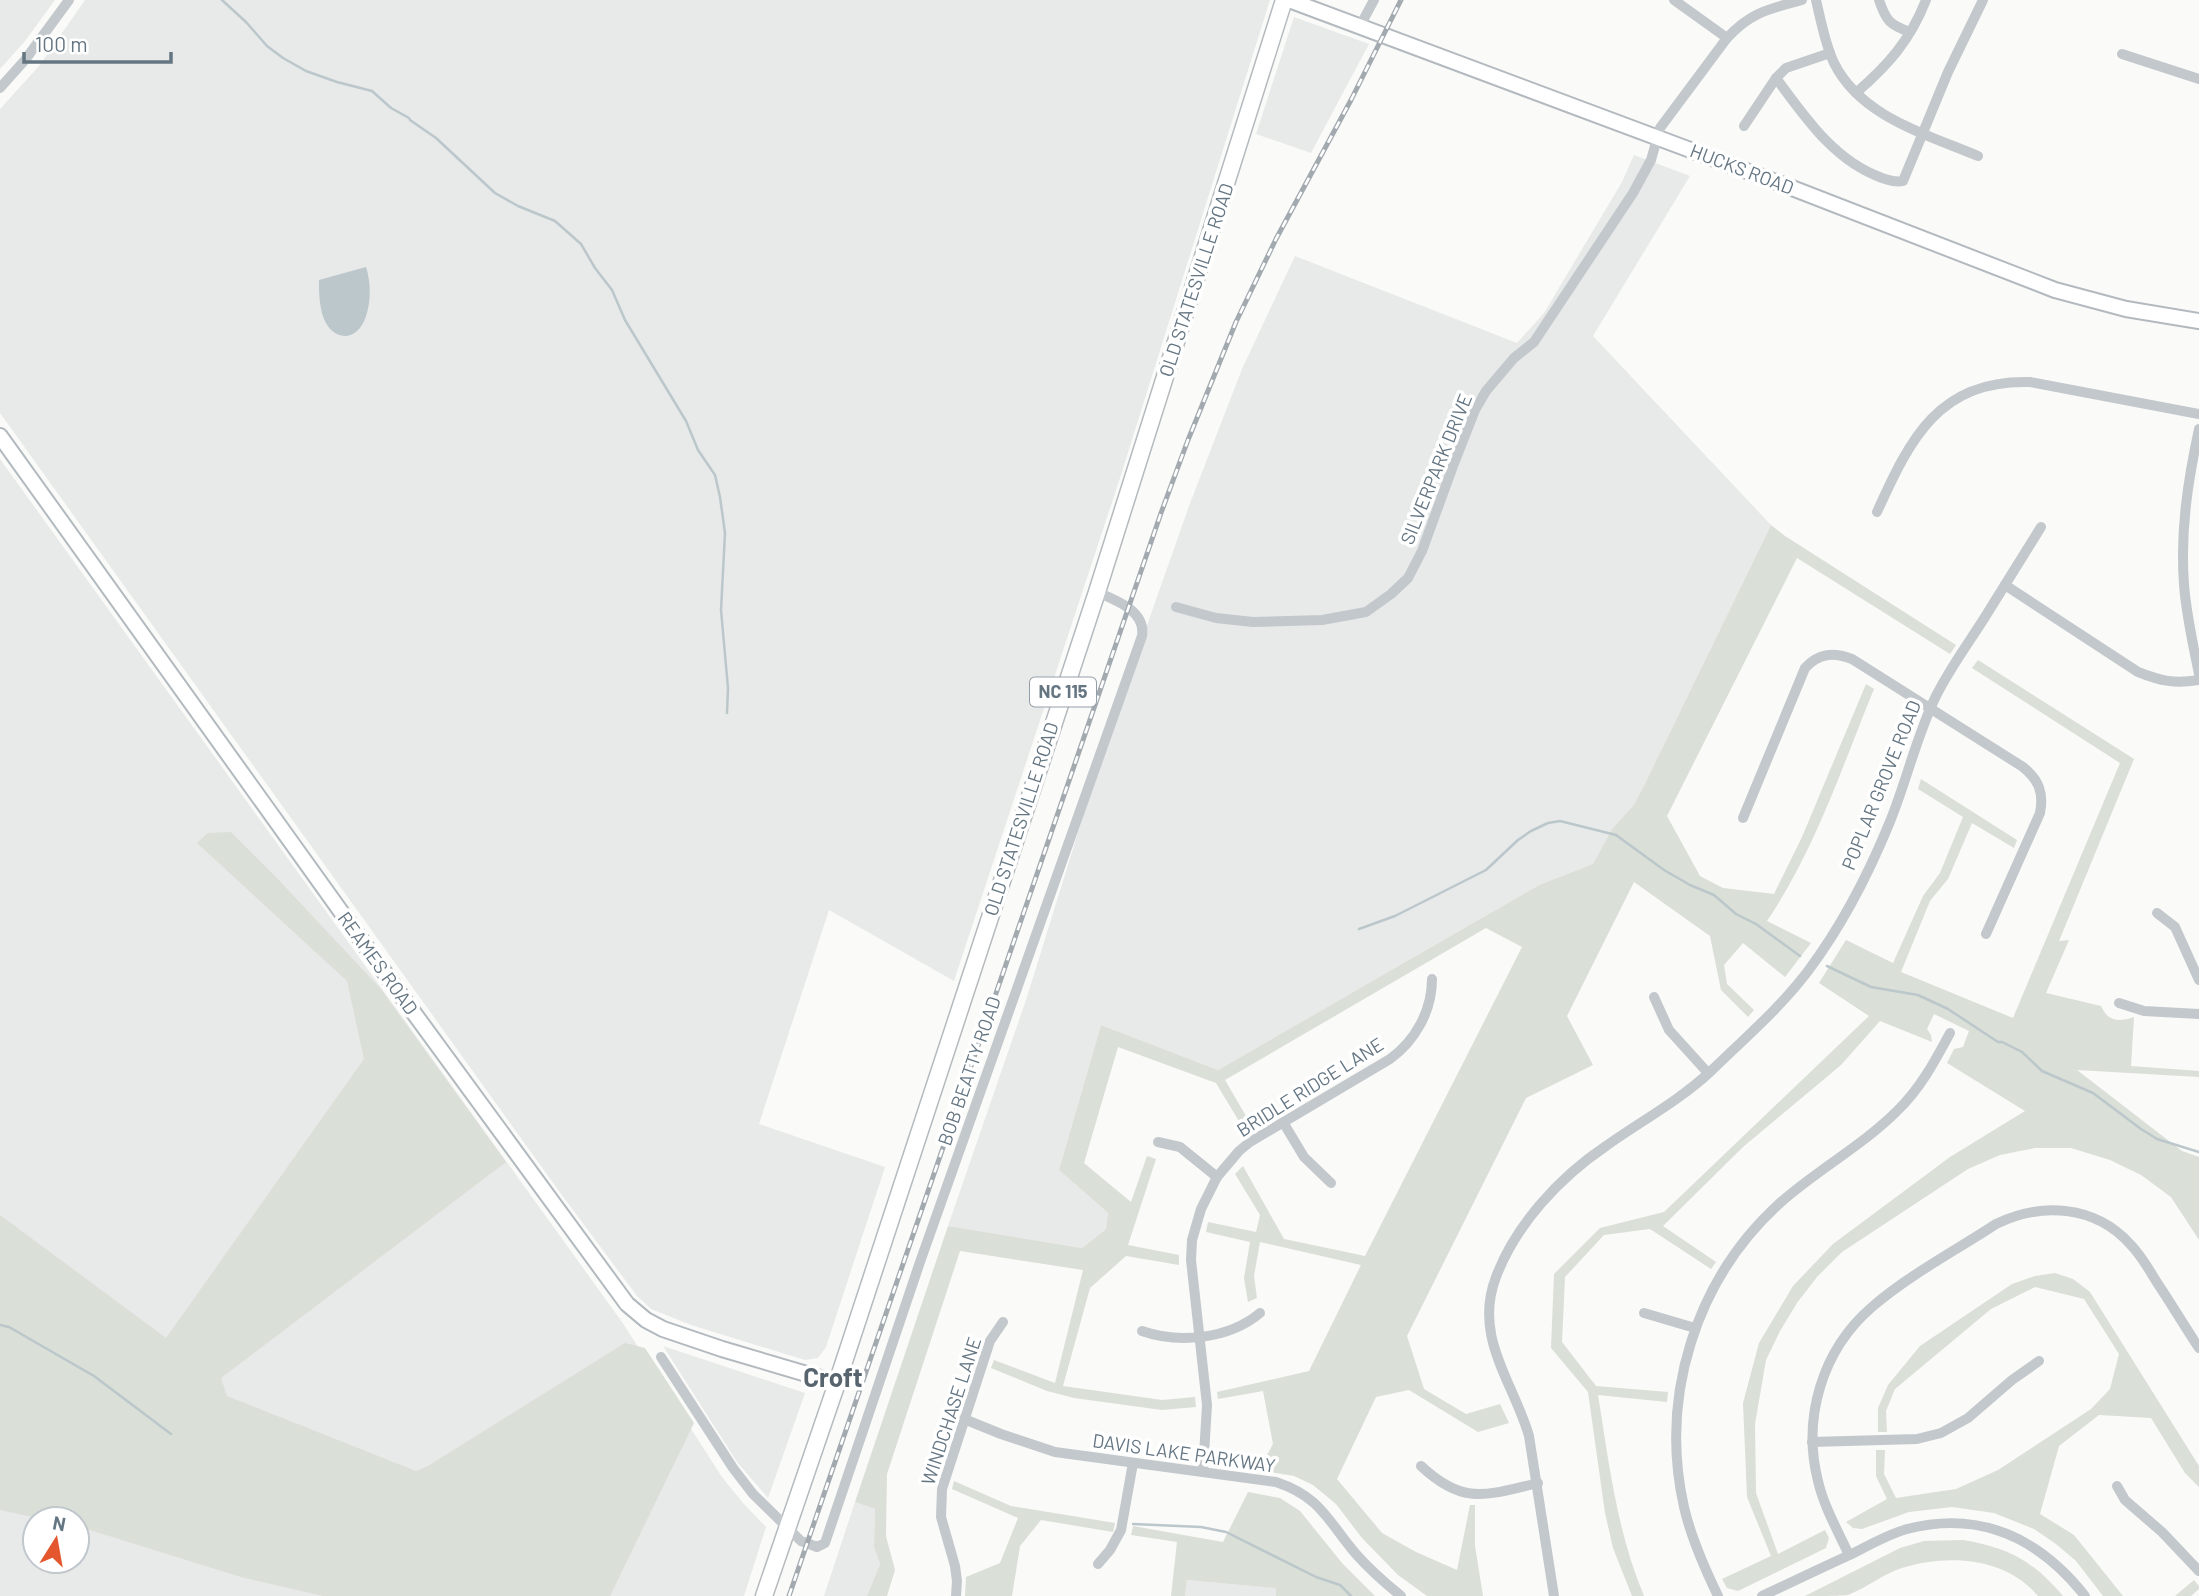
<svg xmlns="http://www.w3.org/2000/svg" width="2199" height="1596" viewBox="0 0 2199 1596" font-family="Barlow,sans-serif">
<rect width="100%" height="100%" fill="#fafaf8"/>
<g fill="#e8e9e9" fill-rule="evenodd">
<polygon points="0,0 55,0 25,41 0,69"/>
<polygon points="85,0 1270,0 1120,478 954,981 829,910 759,1124 885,1167 826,1347 818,1358 805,1360 691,1325 651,1309 637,1296 561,1194 0,413 0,109 39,66"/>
<polygon points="1294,17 1369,44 1311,153 1256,134"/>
<polygon points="1634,155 1690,176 1593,336 1771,525 1635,805 1612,829 1593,864 1539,885 1218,1070 1101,1025 1059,1170 1108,1213 1106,1229 1082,1248 948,1226 1027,997 1107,739 1189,506 1242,369 1295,256 1517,343 1544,313 1622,182"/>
<path d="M0 459 622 1322 722 1477 743 1503 766 1527 744 1596H0ZM35 1519H77V1561H35Z"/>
<polygon points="663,1346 805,1393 768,1498 737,1462"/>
<polygon points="855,1502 875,1509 874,1547 880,1564 867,1596 824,1596"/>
<polygon points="1187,1580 1277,1588 1276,1596 1185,1596"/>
</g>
<g fill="#dadfd7">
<path d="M1771 525 1785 536 1956 645 1950 654 1797 558 1667 816 1700 876 1723 888 1774 894 1802 837 1866 684 1874 689C1842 767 1815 850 1767 921L1811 943 1785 977 1743 943 1724 965 1727 984 1754 1010 1748 1017 1721 990 1710 936 1634 882 1567 1016 1593 1065 1526 1098 1407 1336 1424 1389 1466 1414 1500 1404 1509 1423 1478 1432 1409 1390 1376 1397 1337 1479 1382 1533 1416 1552 1457 1570 1470 1505H1475V1546L1483 1596H1427L1398 1575 1362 1538 1336 1504 1313 1485 1294 1476 1259 1470 1273 1444 1263 1391 1218 1399 1217 1392 1309 1371 1361 1265 1260 1242 1254 1276 1257 1298 1248 1302 1244 1278 1250 1242 1206 1232 1208 1222 1256 1232 1260 1215 1235 1174 1243 1166 1284 1239 1365 1256 1522 947 1486 928 1225 1080 1253 1128 1246 1133 1216 1083 1118 1047 1084 1163 1131 1202 1147 1156 1156 1159 1128 1245 1179 1255V1265L1126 1256 1090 1288 1063 1386 1162 1400 1195 1397 1196 1407 1162 1410 1074 1398 1047 1391 991 1368 994 1360 1055 1383 1083 1270 960 1251 887 1474 886 1536 895 1570 887 1596H867L880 1564 874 1547 875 1509 855 1502 948 1226 1082 1248 1106 1229 1108 1213 1059 1170 1101 1025 1218 1070 1539 885 1593 864 1612 829 1634 805 1643 788Z"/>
<path d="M1978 660 2134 759 2059 941 2069 940 2046 993 2101 1006C2108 1022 2119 1022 2134 1017L2131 1066 2199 1071V1077L2077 1070 2182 1151 2199 1157V1240L2171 1197 2141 1175 2110 1160 2071 1148H2035L2000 1155 1968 1169 1842 1252 1817 1277 1797 1303 1780 1331 1766 1360 1755 1424 1756 1493 1778 1554 1825 1530 1829 1538 1826 1548 1738 1591 1727 1588 1722 1579 1771 1556 1747 1497 1743 1403 1759 1343 1793 1286 1833 1244 1950 1157 2025 1111 1947 1063 1954 1049 1963 1047 1969 1031 1934 1014 1927 1029 1931 1035 1932 1042 1880 1021 1841 1065 1743 1147 1663 1226 1716 1262 1711 1269 1650 1229 1604 1235 1565 1277 1562 1342 1596 1386 1668 1392 1667 1402 1598 1395C1609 1463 1617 1532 1644 1596H1632L1613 1548 1605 1513 1588 1392 1551 1348 1554 1274 1600 1228 1664 1212 1869 1016 1819 983 1846 940 1893 963 1923 896 1940 873 1963 817 1918 789 1921 779 2017 840 2014 848 1972 823 1948 879 1930 901 1901 972 2013 1018 2120 763 1972 668Z"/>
<polygon points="231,832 274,875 380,988 506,1162 221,1378 227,1396 416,1471 428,1466 625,1343 645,1348 694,1423 610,1596 323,1596 241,1577 77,1526 77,1519 42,1519 0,1510 0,1215 166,1338 364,1059 347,981 197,843 208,833"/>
<polygon points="2055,1273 2073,1279 2090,1292 2199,1466 2199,1487 2185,1473 2151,1418 2099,1415 2059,1446 2040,1514 2074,1535 2123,1596 2103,1596 2076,1561 2056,1544 2034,1529 1994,1513 1952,1507 1909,1512 1862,1529 1853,1528 1846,1522 1887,1499 1876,1476 1876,1450 1885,1450 1884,1474 1896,1498 1956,1489 1998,1470 2091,1409 2110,1389 2119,1354 2084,1299 2035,1287 1991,1309 1895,1389 1886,1411 1887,1432 1878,1432 1878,1408 1888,1385 1920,1346 2012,1284 2035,1276"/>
<polygon points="954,1481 1011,1506 1115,1523 1113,1532 1041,1520 1020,1546 1012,1596 965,1596 966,1577 1000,1563 1018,1518 952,1489"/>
<polygon points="1248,1492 1280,1498 1300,1511 1342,1563 1375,1596 1276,1596 1276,1588 1187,1580 1185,1596 1171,1596 1177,1542 1131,1535 1133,1526 1223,1542"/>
<path d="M1963 1540C2009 1548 2032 1560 2063 1596H2038C2005 1557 1948 1554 1902 1568 1883 1574 1866 1588 1848 1595 1840 1596 1815 1596 1805 1596L1900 1548 1924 1541Z"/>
<polygon points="2194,1580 2199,1586 2199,1589 2191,1596 2175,1596"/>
</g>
<path fill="#bbc7cb" d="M366 267C371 282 371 301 366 316 357 345 329 341 322 313 319 302 319 291 319 280Z"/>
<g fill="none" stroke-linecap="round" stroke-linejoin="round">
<g stroke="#bbc7cb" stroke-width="2.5">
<polyline points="222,0 246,22 267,46 283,58 306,71 337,82 372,91 391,108 409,118 410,120 436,138 495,193 518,206 555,221 581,244 595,268 612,290 625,320 686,421 698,450 715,475 720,497 725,533 721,610 728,688 727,713"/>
<polyline points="1359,929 1395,916 1486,870 1518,840 1531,831 1548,823 1560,821 1616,835 1664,870 1690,885 1714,895 1736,914 1756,924 1800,956"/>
<polyline points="1827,966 1871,987 1918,995 1948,1009 1998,1042 2002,1042 2022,1052 2042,1071 2093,1093 2141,1129 2157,1139 2199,1152"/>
<polyline points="0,1325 9,1327 94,1376 171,1434"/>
<polyline points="1133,1524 1201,1527 1226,1532 1316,1577 1340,1585 1351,1596"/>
</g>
<g stroke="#b3babf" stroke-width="18">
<g id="secondary">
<polyline points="1289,0 1792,188 2055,290 2126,309 2199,321"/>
<polyline points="0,436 400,994 627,1304 646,1320 663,1329 722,1349 837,1383"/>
</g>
</g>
<g stroke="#b5babe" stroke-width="19">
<polyline id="primary" points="764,1596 837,1383 1097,592 1284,0"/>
</g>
<g stroke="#c3c8cc" stroke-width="10">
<polyline points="1674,0 1727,38"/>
<path d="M1816 0C1821 21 1825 44 1834 63 1861 117 1926 134 1978 156"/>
<path d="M1879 0C1886 21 1890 25 1910 32"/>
<polyline points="1360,26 1374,0"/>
<polyline points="2122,54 2199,79"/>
<path d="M1776 78C1805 117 1834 161 1882 178 1889 180 1895 183 1903 181L1948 72 1983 0"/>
<polyline points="0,88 25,60 69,0"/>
<path d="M1856 93C1888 65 1910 41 1926 0"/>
<polyline points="1744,126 1776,78 1786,68 1830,53"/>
<path d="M2199 429C2188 480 2180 531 2184 584 2186 614 2193 644 2199 674"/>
<path d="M1877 512C1910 439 1939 379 2030 382L2199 414"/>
<path d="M2005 585 2138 672C2161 681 2174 684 2199 680"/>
<path d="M1176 607 1216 618 1253 622 1322 620 1366 612 1391 594 1408 578 1422 551 1453 466 1475 410 1486 391 1514 358 1534 342 1633 193 1651 160 1660 128 1727 38C1751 12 1769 9 1802 0"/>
<path d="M1743 818 1805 668C1819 653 1833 652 1852 659L2023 767C2039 780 2044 793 2040 813L1986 934"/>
<polyline points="2157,913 2175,927 2199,980"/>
<polyline points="1654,997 1669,1030 1708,1073"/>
<polyline points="2119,1003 2144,1011 2199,1014"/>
<polyline points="1283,1122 1304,1157 1331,1183"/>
<polyline points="1158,1142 1180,1147 1217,1177"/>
<polyline points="1644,1313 1695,1328"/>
<path d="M1142 1331C1179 1344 1229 1339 1260 1313"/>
<path d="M661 1357 733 1468 753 1494 801 1541 817 1547 825 1543 920 1262 1142 636C1146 611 1116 600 1097 592"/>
<path d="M964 1419 1001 1434 1055 1452 1276 1482C1321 1497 1327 1520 1356 1554 1370 1570 1385 1583 1401 1596"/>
<polyline points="1812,1442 1917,1439 1941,1433 1968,1418 2012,1380 2039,1361"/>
<path d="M1421 1466C1464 1506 1486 1495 1538 1483"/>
<path d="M1203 1471 1207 1405 1191 1260 1192 1240 1201 1209 1217 1177 1239 1151 1250 1142 1390 1059C1415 1041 1432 1011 1432 979"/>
<polyline points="2117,1486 2125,1500 2162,1532 2199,1571"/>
<path d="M1849 1555C1838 1531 1824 1507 1818 1481 1802 1418 1822 1350 1872 1307 1909 1275 1955 1251 1996 1224 2041 1202 2095 1205 2130 1244 2142 1256 2149 1270 2158 1284 2172 1305 2185 1327 2199 1348"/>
<polyline points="1098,1564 1110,1550 1121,1530 1133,1463"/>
<polyline points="956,1596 957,1581 955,1566 941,1517 942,1489 990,1341 1003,1322"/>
<path d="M1554 1596 1529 1436C1513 1381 1473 1337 1496 1277 1516 1224 1560 1177 1606 1146 1641 1121 1679 1101 1711 1071 1744 1039 1780 1008 1808 971 1841 927 1868 875 1889 824 1906 783 1916 738 1935 698 1949 669 1968 644 1985 617 2004 587 2022 557 2041 527"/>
<path d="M1718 1596C1704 1567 1691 1538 1684 1507 1659 1396 1696 1279 1780 1203 1817 1170 1862 1146 1897 1111 1920 1089 1935 1061 1950 1033"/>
<path d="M1762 1596C1792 1582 1823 1567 1854 1553 1871 1544 1889 1534 1907 1529 1981 1510 2040 1539 2085 1596"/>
</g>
<use href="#secondary" stroke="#fff" stroke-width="14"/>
<use href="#primary" stroke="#fff" stroke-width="16"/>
<g stroke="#a2aab0" stroke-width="5">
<polyline id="rail" points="789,1596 1161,513 1188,440 1236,322 1276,239 1351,100 1401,0"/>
</g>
<use href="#rail" stroke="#fff" stroke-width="2.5" stroke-dasharray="8" stroke-linecap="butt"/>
</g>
<g text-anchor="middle" stroke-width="7" stroke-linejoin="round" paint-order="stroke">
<rect fill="#fff" stroke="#939fa8" stroke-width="2" x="1030" y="677.5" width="66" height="29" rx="5"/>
<g font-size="18" font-weight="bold" fill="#657683">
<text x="1063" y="698">NC 115</text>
</g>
<g font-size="19" fill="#657683" stroke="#fff">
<text transform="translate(1742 169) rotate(21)" y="7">HUCKS ROAD</text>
<text transform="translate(1196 280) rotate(-72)" y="7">OLD STATESVILLE ROAD</text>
<text transform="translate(1436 469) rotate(-68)" y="7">SILVERPARK DRIVE</text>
<text transform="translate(1881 785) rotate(-68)" y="7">POPLAR GROVE ROAD</text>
<text transform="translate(1021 819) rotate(-72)" y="7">OLD STATESVILLE ROAD</text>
<text transform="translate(378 963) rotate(54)" y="7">REAMES ROAD</text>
<text transform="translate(969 1071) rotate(-71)" y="7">BOB BEATTY ROAD</text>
<text transform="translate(1310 1087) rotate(-32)" y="7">BRIDLE RIDGE LANE</text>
<text transform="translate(951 1411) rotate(-72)" y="7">WINDCHASE LANE</text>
<text transform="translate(1184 1453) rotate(8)" y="7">DAVIS LAKE PARKWAY</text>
</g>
<g font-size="26" font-weight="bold" fill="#57646e" stroke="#fff">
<text x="833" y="1387">Croft</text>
</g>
</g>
<g transform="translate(56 1540) rotate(11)"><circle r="33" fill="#ffffff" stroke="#c1c8cd" stroke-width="2"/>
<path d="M0-5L12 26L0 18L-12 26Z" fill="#e4572e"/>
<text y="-10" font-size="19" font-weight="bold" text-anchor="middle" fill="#657683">N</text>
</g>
<path d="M24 52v10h147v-10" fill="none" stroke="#657683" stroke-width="3.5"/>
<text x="35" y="52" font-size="21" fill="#657683" stroke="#ffffff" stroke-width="5" paint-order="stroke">100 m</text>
</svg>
